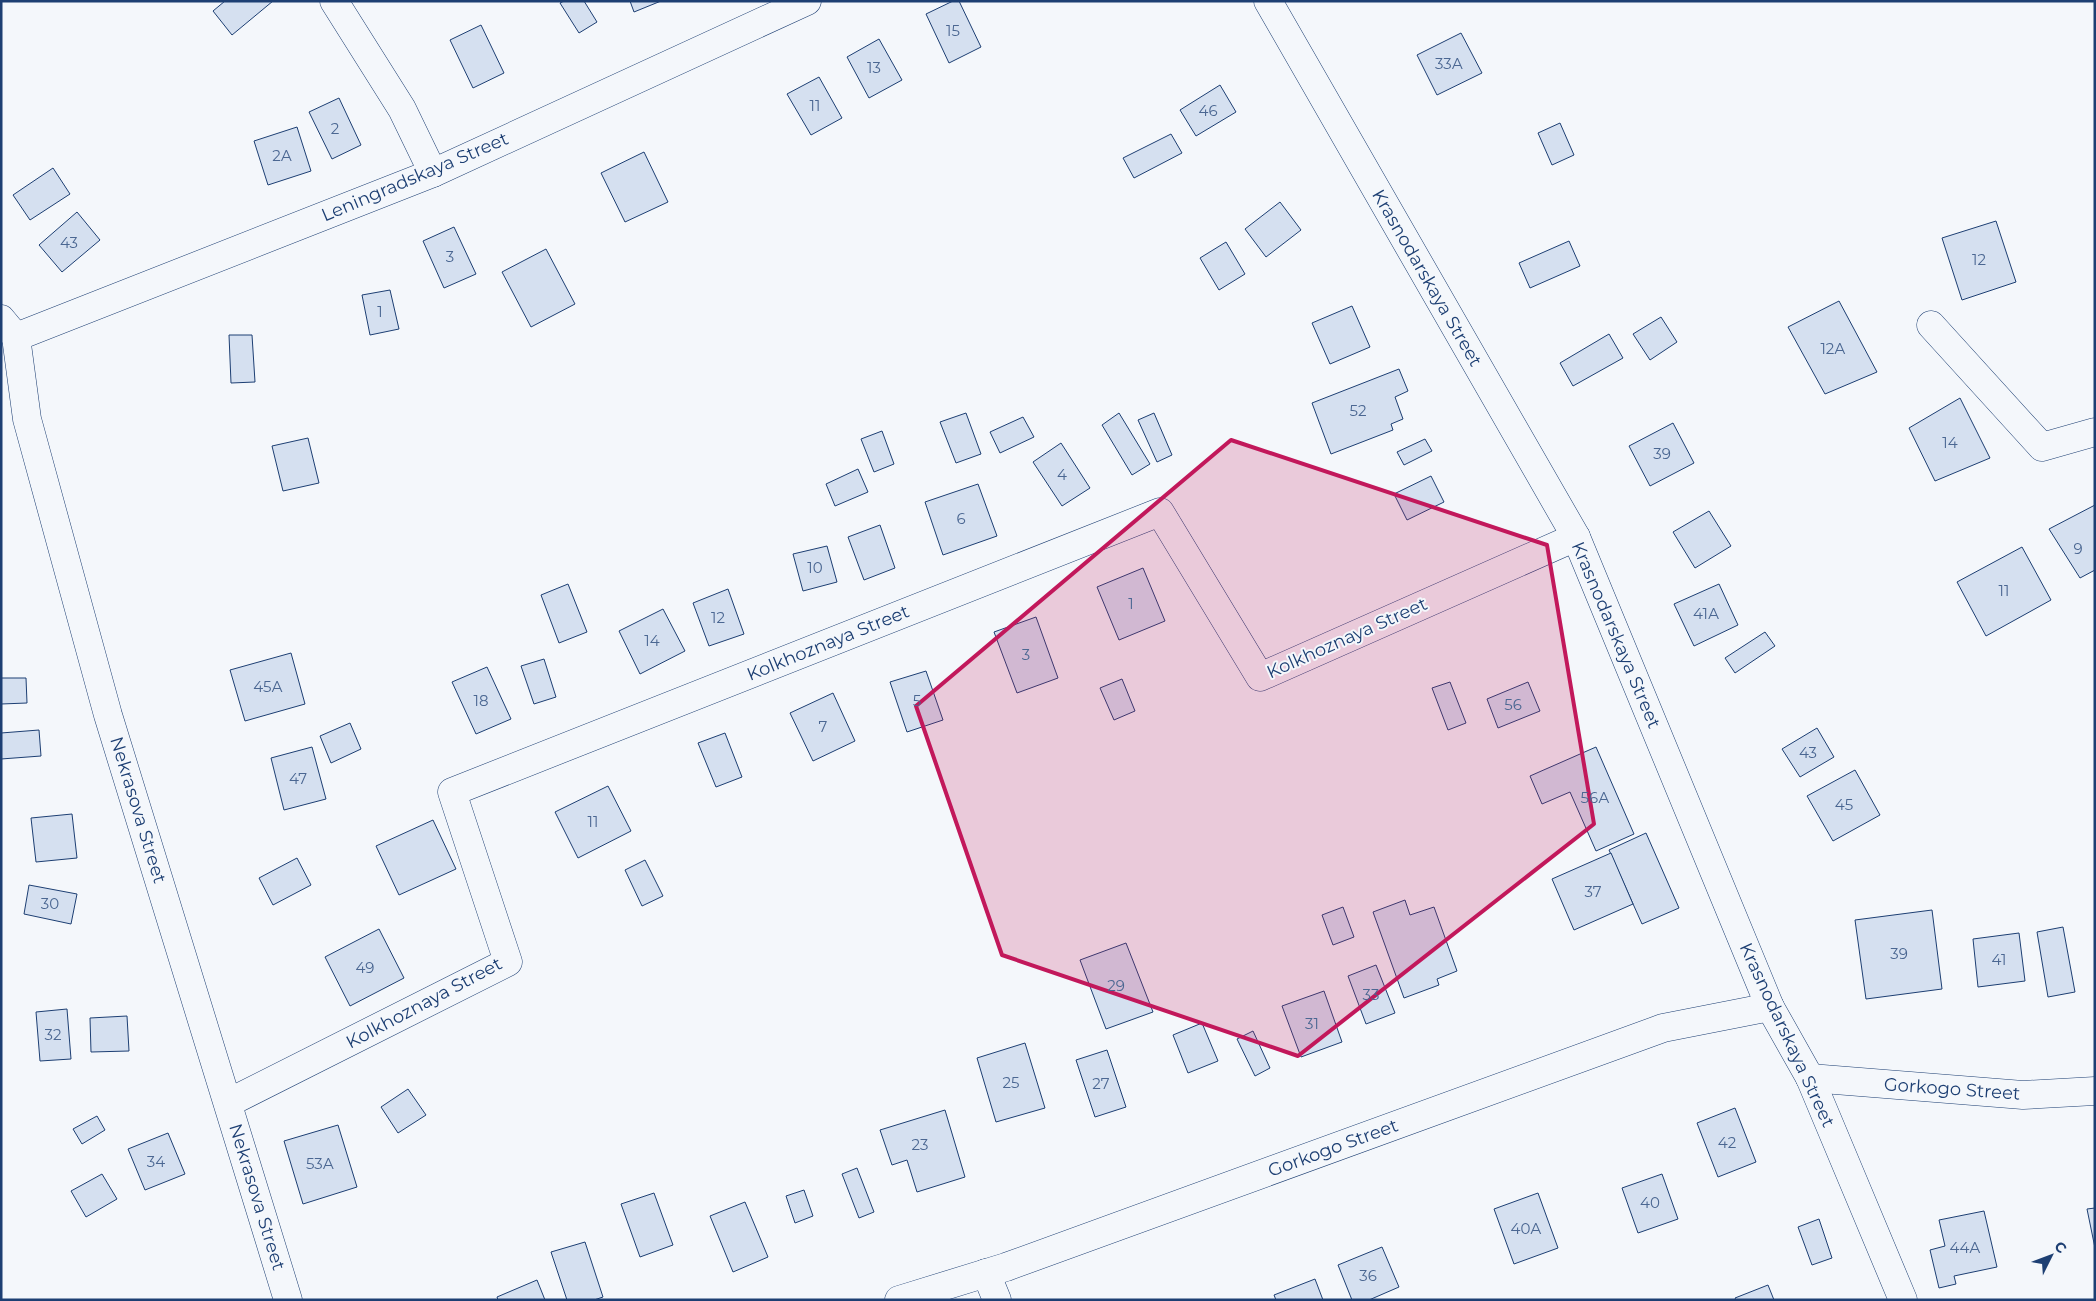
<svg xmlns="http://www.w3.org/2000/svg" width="2096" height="1301" viewBox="0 0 2096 1301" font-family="Montserrat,sans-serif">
<rect width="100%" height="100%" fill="#f4f7fb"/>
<g fill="#d5e0f0" stroke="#1d3f73">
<polygon points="225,1 273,1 232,35 213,11"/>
<polygon points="564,1 584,1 597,22 579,33 560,3"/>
<polygon points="630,1 661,1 634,12"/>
<polygon points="953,1 959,1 981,47 949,63 926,14"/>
<polygon points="481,25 504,73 473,88 450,40"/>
<polygon points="1461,33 1482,73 1437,95 1417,55"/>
<polygon points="879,39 902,80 869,98 847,57"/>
<polygon points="819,77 842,118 811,135 787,94"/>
<polygon points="1220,85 1236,112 1196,136 1180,110"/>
<polygon points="339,98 361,145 332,159 309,112"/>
<polygon points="1560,123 1574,155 1552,165 1538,133"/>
<polygon points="297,127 311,171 268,185 254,141"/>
<polygon points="1171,134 1182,153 1134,178 1123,158"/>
<polygon points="644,152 668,202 625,222 601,173"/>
<polygon points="53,168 70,194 30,220 13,195"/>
<polygon points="1280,202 1301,230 1266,257 1245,229"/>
<polygon points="77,212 100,240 62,272 39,245"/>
<polygon points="1996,221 2016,282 1962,300 1942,238"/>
<polygon points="454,227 476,274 444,288 423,241"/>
<polygon points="1569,241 1580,266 1530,288 1519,263"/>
<polygon points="1226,242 1245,274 1219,290 1200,258"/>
<polygon points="546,249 575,304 531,327 502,272"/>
<polygon points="390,290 399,329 370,335 362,295"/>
<polygon points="1839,301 1877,372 1825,394 1788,327"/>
<polygon points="1352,306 1370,347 1330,364 1312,323"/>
<polygon points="1661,317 1677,342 1650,360 1633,334"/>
<polygon points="1609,334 1623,358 1573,386 1560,363"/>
<polygon points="229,335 252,335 255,382 231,383"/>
<polygon points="1399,369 1408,391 1395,397 1403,419 1391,424 1393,430 1331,454 1312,403"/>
<polygon points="1960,398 1990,458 1935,481 1909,428"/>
<polygon points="966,413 981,454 956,463 940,422"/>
<polygon points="1119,413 1150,464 1132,475 1102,425"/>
<polygon points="1154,413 1172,455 1157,462 1138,420"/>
<polygon points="1023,417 1034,437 1000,453 990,432"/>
<polygon points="1673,423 1694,463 1650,486 1629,446"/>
<polygon points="882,431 894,464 874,472 861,439"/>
<polygon points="308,438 319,483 283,491 272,446"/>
<polygon points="1425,439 1432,451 1404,465 1397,452"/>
<polygon points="1061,443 1090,488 1062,506 1033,462"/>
<polygon points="858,469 868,492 835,506 826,484"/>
<polygon points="1431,476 1444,502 1407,520 1394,494"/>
<polygon points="978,484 997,536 943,555 925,502"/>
<polygon points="2095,505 2095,570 2080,578 2049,529"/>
<polygon points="1709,511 1731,546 1695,568 1673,532"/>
<polygon points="880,525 895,568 864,580 848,537"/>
<polygon points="827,546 837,582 803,591 793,554"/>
<polygon points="2022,547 2051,600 1986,636 1957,582"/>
<polygon points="1143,568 1165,621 1119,640 1097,587"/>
<polygon points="568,584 587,632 559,643 541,595"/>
<polygon points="1719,584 1738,625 1694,646 1674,604"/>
<polygon points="728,589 744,634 709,646 693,603"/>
<polygon points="663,609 685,651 640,674 619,631"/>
<polygon points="1036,617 1058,678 1017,693 994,632"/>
<polygon points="1765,632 1775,646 1735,673 1725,658"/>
<polygon points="291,653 305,704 245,721 230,670"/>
<polygon points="544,659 556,697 534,704 521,666"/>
<polygon points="487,667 511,719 476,734 452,682"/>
<polygon points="926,671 943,720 907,732 890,682"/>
<polygon points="1,678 26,678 27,703 1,704"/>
<polygon points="1122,679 1135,711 1114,720 1100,688"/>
<polygon points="1450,682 1466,723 1448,730 1432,688"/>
<polygon points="1528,682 1540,711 1498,728 1487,699"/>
<polygon points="833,693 855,741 813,761 790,713"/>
<polygon points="350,723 361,749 331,763 320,736"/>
<polygon points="1817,728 1834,757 1800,777 1782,749"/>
<polygon points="39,730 41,756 1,759 1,733"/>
<polygon points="725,733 742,777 716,787 698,743"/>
<polygon points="312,747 326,799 284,810 271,758"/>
<polygon points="1596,747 1634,834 1596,851 1570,792 1542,804 1530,776"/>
<polygon points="1855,770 1880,815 1833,841 1807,796"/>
<polygon points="608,786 631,831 578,858 555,812"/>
<polygon points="72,814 77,858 36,862 31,818"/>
<polygon points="433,820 456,869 399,895 376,846"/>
<polygon points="1646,833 1679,908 1642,924 1609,850"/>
<polygon points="1611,853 1633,904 1574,930 1552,879"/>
<polygon points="297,858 311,885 273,905 259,878"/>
<polygon points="645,860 663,896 642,906 625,870"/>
<polygon points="29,885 77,894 71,924 24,914"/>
<polygon points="1405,900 1410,915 1434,907 1457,971 1437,979 1439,985 1404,998 1373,912"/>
<polygon points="1343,907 1354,937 1333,945 1322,915"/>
<polygon points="1932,910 1942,989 1866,999 1855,920"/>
<polygon points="2063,927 2075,992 2048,997 2037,932"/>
<polygon points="379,929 404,978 350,1006 325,957"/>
<polygon points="2019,933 2025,981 1978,987 1973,939"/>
<polygon points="1126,943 1153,1012 1106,1029 1080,960"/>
<polygon points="1376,965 1395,1013 1366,1024 1348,976"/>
<polygon points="1324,991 1342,1042 1301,1057 1282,1006"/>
<polygon points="67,1009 71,1059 40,1061 36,1012"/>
<polygon points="127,1016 129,1051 91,1052 90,1018"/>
<polygon points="1202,1023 1218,1061 1188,1073 1173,1035"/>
<polygon points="1253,1031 1270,1068 1255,1076 1237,1039"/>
<polygon points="1025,1043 1045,1108 996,1122 977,1058"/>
<polygon points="1107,1050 1126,1107 1095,1117 1076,1060"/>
<polygon points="408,1089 426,1115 398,1133 381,1107"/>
<polygon points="1735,1108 1756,1162 1718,1177 1697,1123"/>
<polygon points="945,1110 965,1177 917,1192 907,1160 892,1165 880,1130"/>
<polygon points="97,1116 105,1130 82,1144 73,1129"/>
<polygon points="338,1125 357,1187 303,1204 284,1141"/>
<polygon points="168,1133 185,1174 145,1190 128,1149"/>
<polygon points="857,1168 874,1212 859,1218 842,1174"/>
<polygon points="102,1174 117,1199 86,1217 71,1191"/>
<polygon points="1662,1174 1678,1219 1638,1233 1622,1188"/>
<polygon points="804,1190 813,1216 795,1223 786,1196"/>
<polygon points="654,1193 673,1245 640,1257 621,1204"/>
<polygon points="1538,1193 1558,1248 1514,1264 1494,1209"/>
<polygon points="745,1202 768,1257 733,1272 710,1216"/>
<polygon points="2095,1208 2095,1248 2087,1209"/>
<polygon points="1984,1211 1997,1267 1954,1276 1956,1284 1939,1288 1930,1250 1945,1246 1939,1220"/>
<polygon points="1819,1219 1832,1258 1812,1265 1798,1227"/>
<polygon points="585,1242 603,1297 594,1300 567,1300 551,1252"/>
<polygon points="1382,1247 1399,1287 1369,1300 1352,1300 1338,1265"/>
<polygon points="1315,1279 1323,1300 1276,1300 1274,1295"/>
<polygon points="537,1280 545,1300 498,1300 497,1297"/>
<polygon points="1768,1285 1774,1300 1736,1300 1735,1298"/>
</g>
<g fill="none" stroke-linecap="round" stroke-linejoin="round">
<g stroke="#1d3f73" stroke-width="29">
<g id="minor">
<polyline points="334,1 402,109 433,173"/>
<polyline points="1268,1 1576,537 1770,1007 1810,1078 1903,1300"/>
<polyline points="1,319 16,337 27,419 108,715 288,1300"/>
<polyline points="1931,325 2042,447 2095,432"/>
<polyline points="16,337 433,173 807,1"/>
<polyline points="1810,1078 2023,1095 2095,1091"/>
<polyline points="228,1103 508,962 452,792 1160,512 1260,677 1576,537"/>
<polyline points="986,1273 997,1300"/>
<polyline points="899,1300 1006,1267 1663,1028 1770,1007"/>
</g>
</g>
<use href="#minor" stroke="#f4f7fb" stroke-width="28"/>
</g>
<path fill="#c2185b" fill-opacity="0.2" stroke="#c2185b" stroke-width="4" stroke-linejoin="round" d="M1231 440 1547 545 1594 824 1298 1056 1002 955 916 706Z"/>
<g text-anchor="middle" stroke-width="4" stroke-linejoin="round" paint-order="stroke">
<g font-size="15" fill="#4b6792">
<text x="953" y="36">15</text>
<text x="1449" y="69">33А</text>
<text x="874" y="73">13</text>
<text x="815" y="111">11</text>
<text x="1208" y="116">46</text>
<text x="335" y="134">2</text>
<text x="282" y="161">2А</text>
<text x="69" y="248">43</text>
<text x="450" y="262">3</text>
<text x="1979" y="265">12</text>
<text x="380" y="317">1</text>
<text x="1833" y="354">12А</text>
<text x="1358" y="416">52</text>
<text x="1950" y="448">14</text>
<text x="1662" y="459">39</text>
<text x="1062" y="480">4</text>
<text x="961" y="524">6</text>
<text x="2078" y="554">9</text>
<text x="815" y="573">10</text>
<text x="2004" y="596">11</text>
<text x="1131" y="609">1</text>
<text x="1706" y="619">41А</text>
<text x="718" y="623">12</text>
<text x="652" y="646">14</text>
<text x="1026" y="660">3</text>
<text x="268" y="692">45А</text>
<text x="481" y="706">18</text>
<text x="917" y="706">5</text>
<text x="1513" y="710">56</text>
<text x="823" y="732">7</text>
<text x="1808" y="758">43</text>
<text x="298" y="784">47</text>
<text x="1595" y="803">56А</text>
<text x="1844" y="810">45</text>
<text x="593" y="827">11</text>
<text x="1593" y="897">37</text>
<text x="50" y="909">30</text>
<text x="1899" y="959">39</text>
<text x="1999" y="965">41</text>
<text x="365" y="973">49</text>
<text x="1116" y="991">29</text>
<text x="1371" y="1000">33</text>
<text x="1312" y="1029">31</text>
<text x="53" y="1040">32</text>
<text x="1011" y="1088">25</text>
<text x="1101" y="1089">27</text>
<text x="1727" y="1148">42</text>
<text x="920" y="1150">23</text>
<text x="156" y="1167">34</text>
<text x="320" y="1169">53А</text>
<text x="1650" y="1208">40</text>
<text x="1526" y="1234">40А</text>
<text x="1965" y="1253">44А</text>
<text x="1368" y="1281">36</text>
</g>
<g font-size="18" fill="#1d3f73" stroke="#f4f7fb">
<text transform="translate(415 177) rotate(-23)" y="6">Leningradskaya Street</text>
<text transform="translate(1427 278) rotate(60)" y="6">Krasnodarskaya Street</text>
<text transform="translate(1616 635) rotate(67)" y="6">Krasnodarskaya Street</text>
<text transform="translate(1347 638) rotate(-24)" y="6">Kolkhoznaya Street</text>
<text transform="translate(828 643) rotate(-22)" y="6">Kolkhoznaya Street</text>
<text transform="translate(138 810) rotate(73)" y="6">Nekrasova Street</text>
<text transform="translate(424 1003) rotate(-28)" y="6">Kolkhoznaya Street</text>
<text transform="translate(1787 1035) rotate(65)" y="6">Krasnodarskaya Street</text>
<text transform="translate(1952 1089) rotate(4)" y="6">Gorkogo Street</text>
<text transform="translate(1333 1148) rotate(-20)" y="6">Gorkogo Street</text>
<text transform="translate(257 1197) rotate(73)" y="6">Nekrasova Street</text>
</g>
</g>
<rect width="2096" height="1301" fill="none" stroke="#1d3f73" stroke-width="5"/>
<g transform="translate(2051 1256) rotate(48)" stroke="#f4f7fb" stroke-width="4" paint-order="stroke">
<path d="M0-4L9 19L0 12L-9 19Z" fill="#1d3f73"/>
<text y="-8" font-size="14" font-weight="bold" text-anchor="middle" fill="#1d3f73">С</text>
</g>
</svg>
